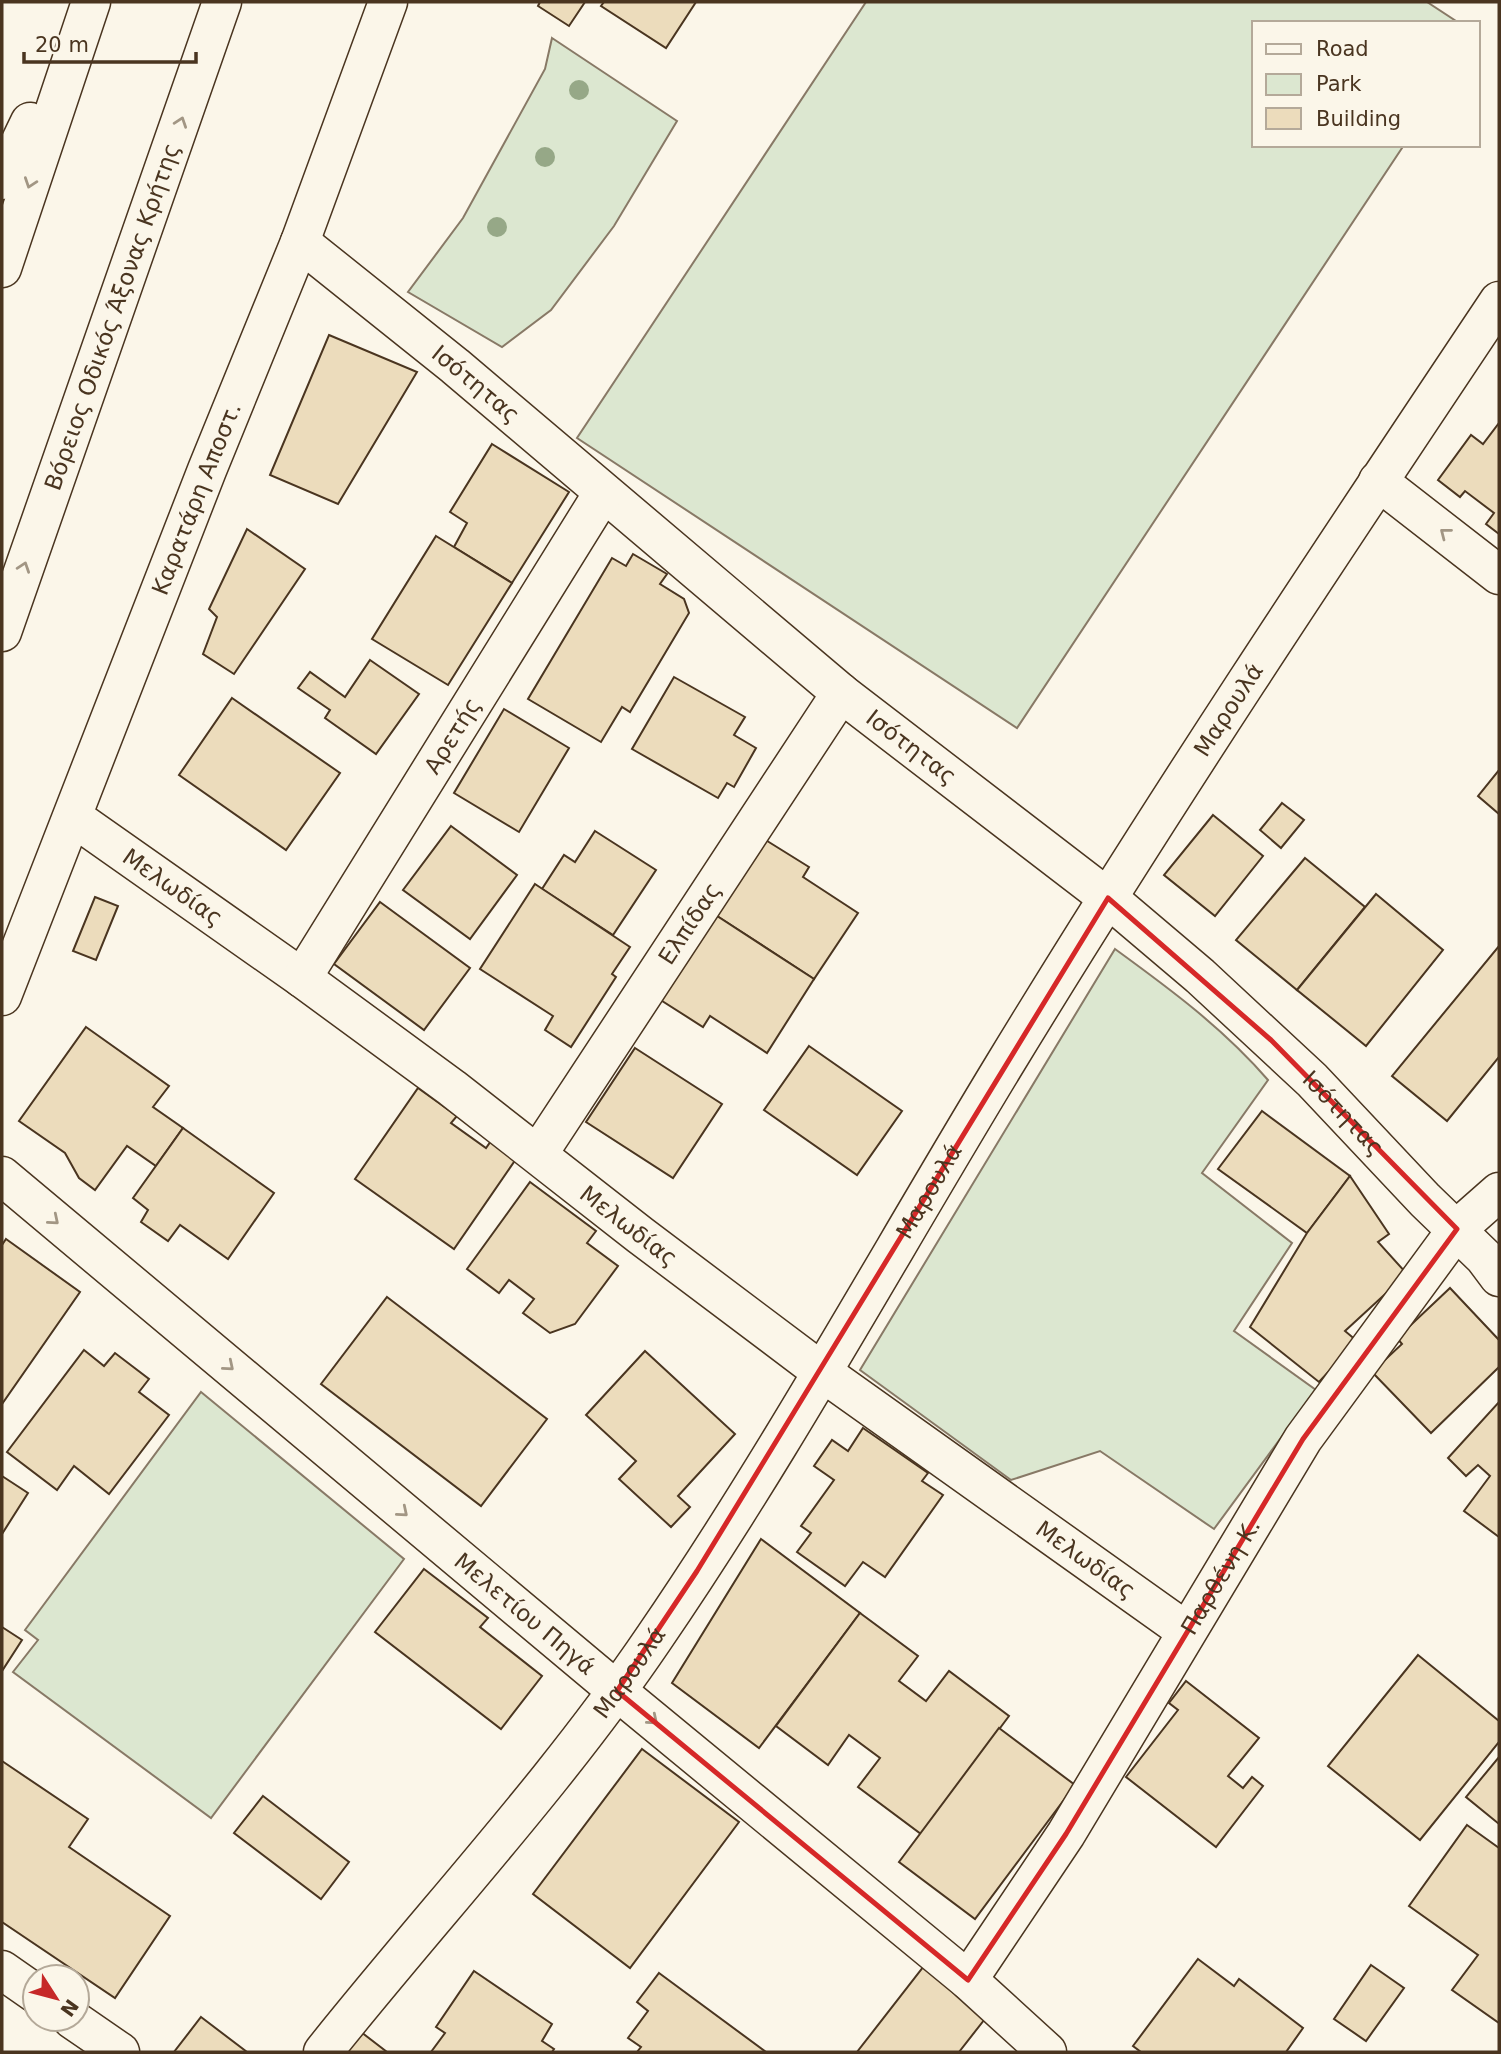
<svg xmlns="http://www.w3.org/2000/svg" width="1501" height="2054" viewBox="0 0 1501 2054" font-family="'DejaVu Sans',sans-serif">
<rect width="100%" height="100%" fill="#fbf6e9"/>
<g fill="#dce7d0" stroke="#887966" stroke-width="2">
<polygon points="866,2 1427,2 1459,23 1254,23 1254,145 1404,145 1017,728 577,438"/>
<polygon points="552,38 677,121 614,226 551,310 502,347 408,292 463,218 545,69"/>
<path d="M1115 949C1170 989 1223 1028 1268 1080L1202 1173 1292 1243 1234 1331 1316 1390 1214 1529 1100 1451 1011 1480 860 1370Z"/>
<polygon points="201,1392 404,1559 211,1818 13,1672 38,1640 25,1630"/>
</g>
<g fill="#ecdcbc" stroke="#4a3520" stroke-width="2">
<polygon points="540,2 585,2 569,26 538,6"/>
<polygon points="604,2 696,2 666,48 601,6"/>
<polygon points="329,335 417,372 338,504 270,475"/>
<polygon points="1499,423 1499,534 1486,524 1494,513 1465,491 1460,497 1438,480 1471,435 1483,444"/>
<polygon points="492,444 569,492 512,583 454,547 467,523 450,512"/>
<polygon points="247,529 305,569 234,674 203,654 217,617 209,609"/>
<polygon points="436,536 512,583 448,685 372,639"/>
<polygon points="633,554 667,574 660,584 684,599 689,613 630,712 622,707 601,742 528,699 612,558 626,566"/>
<polygon points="370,660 419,694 376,754 325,718 330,710 298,688 310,672 345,697"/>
<polygon points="674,677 745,717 734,735 756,748 734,787 727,783 718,798 632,749"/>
<polygon points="232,698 340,773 286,850 179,775"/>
<polygon points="504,709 569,748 519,832 454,793"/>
<polygon points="1499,770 1499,814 1478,796"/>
<polygon points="1282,803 1304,820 1281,848 1260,830"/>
<polygon points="1213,815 1263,856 1215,916 1164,875"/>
<polygon points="451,826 517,875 470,939 403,890"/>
<polygon points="595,831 656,870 613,935 542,889 564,855 575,862"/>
<polygon points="764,839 809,867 803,877 858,913 814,979 714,914"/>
<polygon points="1305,858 1365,907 1297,990 1236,940"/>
<polygon points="535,884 630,947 612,974 616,977 571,1047 545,1030 553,1016 480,969"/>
<polygon points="1376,894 1443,950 1366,1046 1297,990"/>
<polygon points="95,897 118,906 96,960 73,951"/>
<polygon points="380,902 470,968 424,1030 334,964"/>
<polygon points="714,914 814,979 767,1053 710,1016 703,1027 659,999"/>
<polygon points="1499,946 1499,1057 1447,1121 1392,1076"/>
<polygon points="86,1027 169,1086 153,1107 183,1128 156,1166 127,1146 95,1190 79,1178 65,1153 19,1121"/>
<polygon points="809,1046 902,1111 857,1175 764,1110"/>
<polygon points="635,1048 722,1104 673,1178 586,1122"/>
<polygon points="418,1088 457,1116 451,1123 486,1148 491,1141 516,1159 454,1249 355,1179"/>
<polygon points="1262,1111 1350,1176 1307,1233 1218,1169"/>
<polygon points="183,1128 274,1193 228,1259 180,1225 168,1241 141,1222 148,1210 133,1198"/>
<polygon points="1350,1176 1389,1234 1378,1242 1407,1274 1345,1331 1357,1341 1319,1382 1250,1327 1307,1233"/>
<polygon points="530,1182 596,1231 587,1243 618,1266 575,1324 550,1333 523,1313 534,1299 509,1280 499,1293 467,1269"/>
<polygon points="6,1239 80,1292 2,1404 2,1245"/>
<polygon points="1450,1288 1499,1340 1499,1367 1431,1433 1372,1372 1402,1344 1397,1338"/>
<polygon points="387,1297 547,1419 481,1506 321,1384"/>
<polygon points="84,1350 104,1366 115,1353 149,1379 139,1392 169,1415 109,1494 74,1466 57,1490 7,1452"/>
<polygon points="645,1351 735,1434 678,1496 690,1507 671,1527 619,1479 636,1461 586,1415"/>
<polygon points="1499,1402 1499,1537 1464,1511 1490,1476 1478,1465 1466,1476 1448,1458"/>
<polygon points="863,1428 928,1473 922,1481 943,1495 885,1577 863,1562 845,1586 797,1552 811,1533 801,1526 834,1480 814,1466 832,1440 848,1451"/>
<polygon points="2,1476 28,1493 2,1534"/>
<polygon points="761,1539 860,1613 759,1748 672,1683"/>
<polygon points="424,1569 488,1618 480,1627 542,1676 501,1729 375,1632"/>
<polygon points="860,1613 918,1656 899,1681 926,1701 949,1671 1009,1716 921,1834 858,1787 880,1758 849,1735 828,1765 776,1726"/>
<polygon points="2,1627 22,1640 2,1671"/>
<polygon points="1418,1655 1499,1721 1499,1742 1420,1840 1328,1766"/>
<polygon points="1186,1681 1259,1738 1228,1776 1243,1788 1252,1777 1263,1786 1216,1847 1126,1777 1178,1710 1169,1703"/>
<polygon points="999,1728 1075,1785 975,1919 899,1862"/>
<polygon points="642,1749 739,1822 630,1968 533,1894"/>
<polygon points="1499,1757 1499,1824 1466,1797"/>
<polygon points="2,1761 88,1819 69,1847 170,1916 115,1998 2,1922"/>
<polygon points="263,1796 349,1862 321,1899 234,1833"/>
<polygon points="1467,1825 1499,1848 1499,2023 1452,1990 1478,1955 1409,1906"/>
<polygon points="1198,1959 1234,1986 1239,1979 1303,2028 1286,2052 1141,2052 1133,2046"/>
<polygon points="1371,1965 1404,1988 1366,2041 1334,2019"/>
<polygon points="924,1966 988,2015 959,2052 857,2052"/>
<polygon points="474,1971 552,2024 542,2041 554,2049 552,2052 431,2052 445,2033 436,2027"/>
<polygon points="659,1973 766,2052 637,2052 641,2047 628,2038 648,2011 637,2002"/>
<polygon points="201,2017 247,2052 174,2052"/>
<polygon points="361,2032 387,2052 346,2052"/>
</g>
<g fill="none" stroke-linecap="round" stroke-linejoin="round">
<g stroke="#4a3520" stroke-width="41">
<g id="minor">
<path id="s1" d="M300 242 455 366 841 693 1108 898 1200 976 1312 1080 1425 1200 1484 1257 1499 1277"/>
<polyline points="1378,481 1499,575"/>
<path id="s2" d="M73 817 302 978 452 1088 640 1235 822 1372 1186 1631"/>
<path id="s3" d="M302 978 603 493"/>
<path id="s4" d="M2 996 207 470 300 242 388 2"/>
<path id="s5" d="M538 1154 841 693"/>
<path id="s6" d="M2 1176 617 1691 968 1980 1047 2052"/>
<polyline points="2,1970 35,1993"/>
<path id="s7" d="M968 1980 1066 1834 1303 1439 1457 1229 1499 1192"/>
<polyline points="72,2019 120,2052"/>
<path id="s8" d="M323 2052C433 1914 555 1784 654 1638 780 1454 887 1258 1003 1067 1161 807 1330 554 1499 301"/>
</g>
</g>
<g stroke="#4a3520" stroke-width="41">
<g id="highway">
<polyline points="2,180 30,122"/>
<polyline points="2,268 91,2"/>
<path id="s9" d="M2 632 222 2"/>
</g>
</g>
<use href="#minor" stroke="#fbf6e9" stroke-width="38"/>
<use href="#highway" stroke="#fbf6e9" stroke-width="38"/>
</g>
<g fill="#96a887">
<circle cx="579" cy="90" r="10"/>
<circle cx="545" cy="157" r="10"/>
<circle cx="497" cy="227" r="10"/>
</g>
<defs><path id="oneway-chevron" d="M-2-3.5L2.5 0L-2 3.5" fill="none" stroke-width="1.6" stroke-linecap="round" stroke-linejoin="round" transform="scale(1.75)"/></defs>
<g stroke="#a29684">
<use href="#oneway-chevron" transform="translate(181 122) rotate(-71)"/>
<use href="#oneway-chevron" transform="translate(30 183) rotate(109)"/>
<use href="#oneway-chevron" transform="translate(1445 533) rotate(-142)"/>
<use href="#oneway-chevron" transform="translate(24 567) rotate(-71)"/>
<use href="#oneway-chevron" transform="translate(54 1220) rotate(40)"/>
<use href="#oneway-chevron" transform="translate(229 1366) rotate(40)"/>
<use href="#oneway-chevron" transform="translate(403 1512) rotate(40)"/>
<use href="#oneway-chevron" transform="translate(653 1720) rotate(40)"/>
</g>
<path fill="none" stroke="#d62828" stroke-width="5" stroke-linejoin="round" d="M1108 898 1271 1040 1457 1229 1303 1439 1066 1834 968 1980 617 1691 697 1571Z"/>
<g text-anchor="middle" stroke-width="5" stroke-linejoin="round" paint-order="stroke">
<g font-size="23" fill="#4a3520" stroke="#fbf6e9">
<text dy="8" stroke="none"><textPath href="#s9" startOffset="334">Βόρειος Οδικός Άξονας Κρήτης</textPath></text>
<text dy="8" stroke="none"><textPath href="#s1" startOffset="226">Ισότητας</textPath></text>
<text dy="8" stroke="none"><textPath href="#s4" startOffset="534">Καρατάρη Αποστ.</textPath></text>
<text dy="8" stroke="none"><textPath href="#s8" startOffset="1622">Μαρουλά</textPath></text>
<text dy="8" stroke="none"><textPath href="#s3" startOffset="285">Αρετής</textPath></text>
<text dy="8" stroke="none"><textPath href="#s1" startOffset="793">Ισότητας</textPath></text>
<text dy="8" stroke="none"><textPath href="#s2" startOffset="122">Μελωδίας</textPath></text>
<text dy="8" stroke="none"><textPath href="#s5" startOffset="276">Ελπίδας</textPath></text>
<text dy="8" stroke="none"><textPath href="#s1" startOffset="1360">Ισότητας</textPath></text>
<text dy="8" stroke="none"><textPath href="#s8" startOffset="1055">Μαρουλά</textPath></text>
<text dy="8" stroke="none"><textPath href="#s2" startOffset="690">Μελωδίας</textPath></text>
<text dy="8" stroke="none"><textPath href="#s2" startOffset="1256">Μελωδίας</textPath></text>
<text dy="8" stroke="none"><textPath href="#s7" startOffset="476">Παρθένη Κ.</textPath></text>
<text dy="8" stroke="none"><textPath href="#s6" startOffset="682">Μελετίου Πηγά</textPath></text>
<text dy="8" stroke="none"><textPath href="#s8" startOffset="488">Μαρουλά</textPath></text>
</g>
</g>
<rect width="1501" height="2054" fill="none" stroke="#4a3520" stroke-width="7"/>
<rect x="1252" y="21" width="228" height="126" fill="#fbf6e9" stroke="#b4a999" stroke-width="2"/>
<rect x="1266" y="44" width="35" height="10" fill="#fbf6e9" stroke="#b4a999" stroke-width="2"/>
<text x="1316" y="56" font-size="21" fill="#4a3520">Road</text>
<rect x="1266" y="74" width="35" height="21" fill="#dce7d0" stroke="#b4a999" stroke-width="2"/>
<text x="1316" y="91" font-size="21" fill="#4a3520">Park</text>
<rect x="1266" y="108" width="35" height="21" fill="#ecdcbc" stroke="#b4a999" stroke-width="2"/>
<text x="1316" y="126" font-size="21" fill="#4a3520">Building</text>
<g transform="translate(56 1998) rotate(126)"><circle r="33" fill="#fbf6e9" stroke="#b4a999" stroke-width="2"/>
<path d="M0-5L12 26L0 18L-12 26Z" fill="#c62828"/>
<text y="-10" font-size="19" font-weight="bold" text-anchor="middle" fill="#4a3520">N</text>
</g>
<path d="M24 52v10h172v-10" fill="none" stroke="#4a3520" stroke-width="3.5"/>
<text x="35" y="52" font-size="21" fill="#4a3520" stroke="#fbf6e9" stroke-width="5" paint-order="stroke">20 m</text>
</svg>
